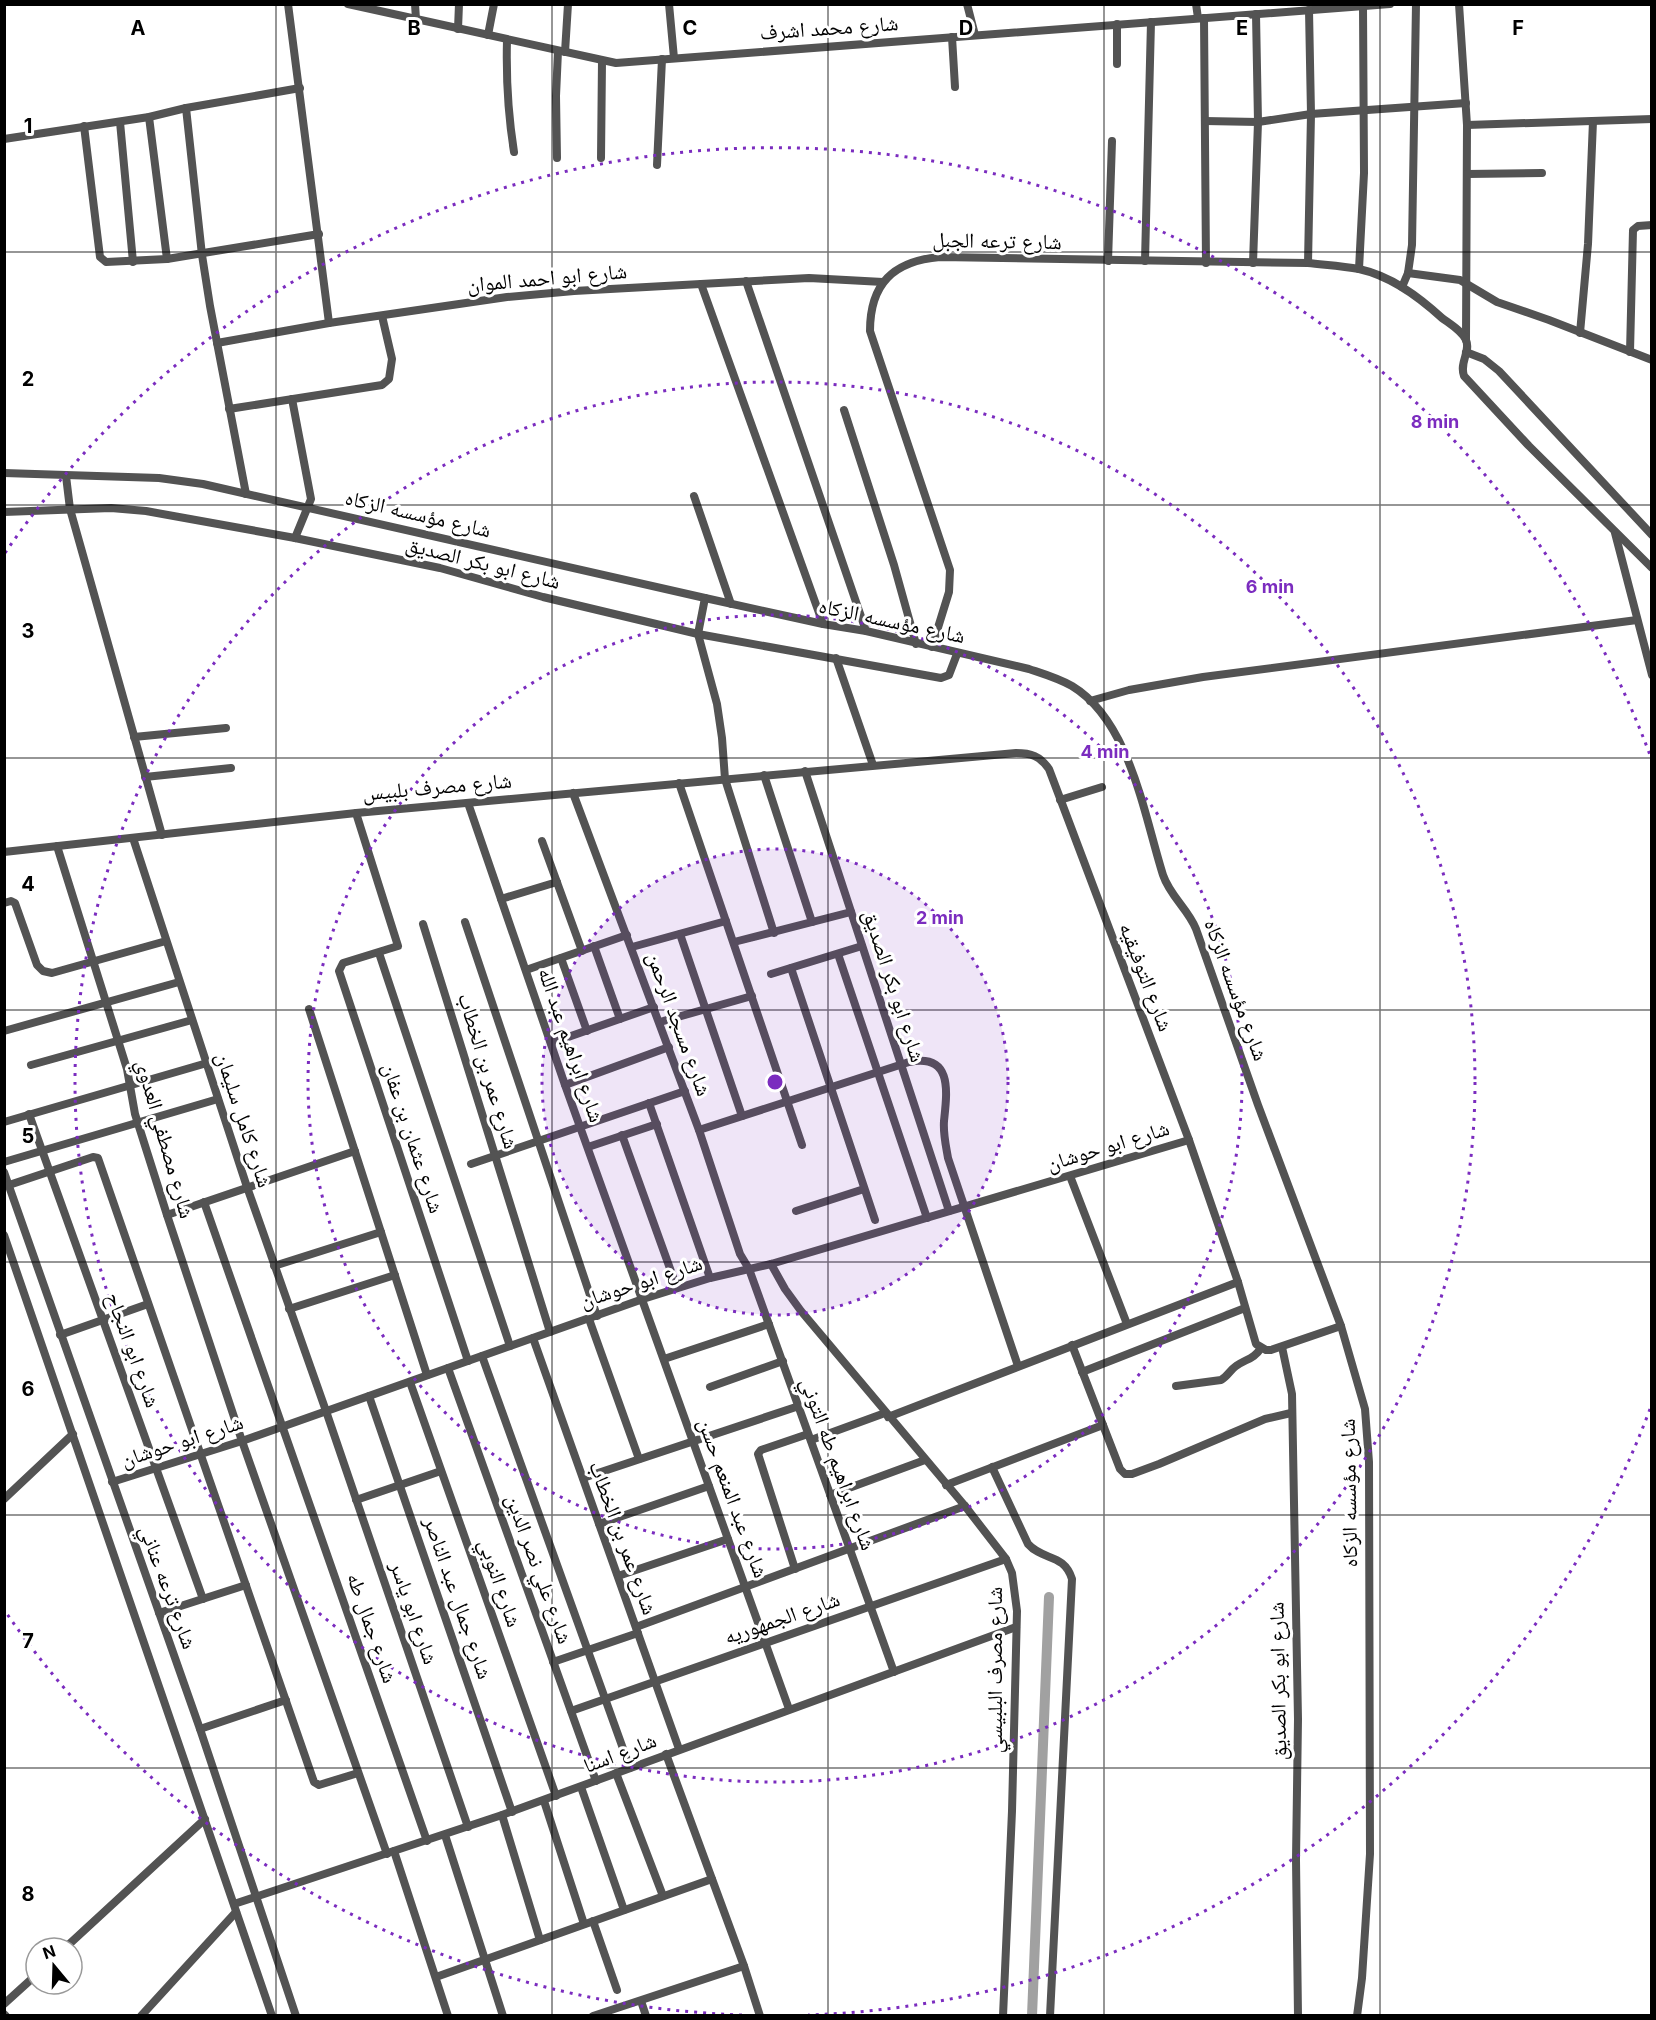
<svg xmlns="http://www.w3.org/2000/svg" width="1656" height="2020" viewBox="0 0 1656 2020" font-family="Inter,'Noto Naskh Arabic',sans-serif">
<rect width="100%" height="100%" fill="#fff"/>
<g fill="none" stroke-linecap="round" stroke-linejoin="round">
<polyline stroke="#a1a1a1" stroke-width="10" points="1032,2016 1049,1597"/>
<g stroke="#535353" stroke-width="8">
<polyline points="288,4 329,323"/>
<polyline points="348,4 616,63 1390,4"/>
<polyline points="415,4 416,19"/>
<polyline points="669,4 674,58"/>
<polyline points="967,4 975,35"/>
<polyline points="1196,4 1198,18"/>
<polyline points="1459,4 1467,125 1466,340"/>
<polyline points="1204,18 1206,263"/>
<polyline points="1117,24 1117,64"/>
<polyline points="458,29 459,4"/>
<polyline points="488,35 494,4"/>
<polyline points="952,37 955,87"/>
<path d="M507 40C506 78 508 114 514 152"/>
<polyline points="565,52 568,4"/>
<polyline points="186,108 202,255 210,306 246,494"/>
<polyline points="149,117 167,259"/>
<polyline points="1205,121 1258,122 1311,114 1466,103"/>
<polyline points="120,122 133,262"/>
<polyline points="1467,125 1652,119"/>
<polyline points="84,126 100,257 106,262 167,259 319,234"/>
<polyline points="4,139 149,117 186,108 300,88"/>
<polyline points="557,158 556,96 558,51"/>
<polyline points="601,158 602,61"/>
<polyline points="657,165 662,59"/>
<polyline points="1467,174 1542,173"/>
<polyline points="1108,261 1112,141"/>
<polyline points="1145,261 1151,22"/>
<polyline points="1253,263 1258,122 1256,14"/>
<polyline points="1308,263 1311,114 1309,10"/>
<polyline points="1359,269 1364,173 1363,7"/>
<polyline points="1408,273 1460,280 1497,302 1549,320 1652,360"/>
<polyline points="746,281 866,631"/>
<polyline points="701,284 823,624"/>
<polyline points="1402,287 1408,273 1412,245 1416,4"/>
<polyline points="1580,333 1588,244 1593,121"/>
<polyline points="217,343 329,323 507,297 574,291 809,278 883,282"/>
<polyline points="1466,352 1484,359 1499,371 1652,535"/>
<polyline points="1630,352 1633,230 1638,226 1652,225"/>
<polyline points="292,399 311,499 295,538"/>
<polyline points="229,409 382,385 389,379 392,359 382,316"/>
<polyline points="844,410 894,565 916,644"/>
<path d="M4 473 159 478 203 484 705 598 823 624 866 631 1029 669C1044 674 1058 678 1072 686 1130 721 1144 815 1163 875 1170 896 1188 909 1196 929L1258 1105 1341 1326 1365 1409 1369 1462 1370 1854 1362 1978 1357 2016"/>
<polyline points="66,476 70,509 162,835"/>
<polyline points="694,496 731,604"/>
<polyline points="4,512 111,508 146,511 295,538 440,568 543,597 698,634 941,678 949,675 957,654"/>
<polyline points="1615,533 1652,675"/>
<polyline points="705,598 698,634 717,704 722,738 725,779 774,933"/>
<path d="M932 647 949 592 950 570 870 331C870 284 893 261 940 257L1308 263C1325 265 1342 266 1359 269 1391 276 1418 296 1442 318 1450 324 1462 331 1466 340 1471 352 1459 362 1464 376L1529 446 1652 568"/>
<polyline points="836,658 873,765"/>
<polyline points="1090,701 1129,690 1203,677 1637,620"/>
<polyline points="134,737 226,728"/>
<polyline points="805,771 949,1211"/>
<polyline points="764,775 812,922"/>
<polyline points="145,777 231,768"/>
<polyline points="679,783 802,1145"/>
<polyline points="573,793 699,1130 740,1254 749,1269 894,1672"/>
<polyline points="1060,800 1102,787"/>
<polyline points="468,803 565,1085 789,1709"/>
<polyline points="356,813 398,946 343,963 339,971 468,1361"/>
<polyline points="133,838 247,1187 326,1411 468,1827"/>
<polyline points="542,841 582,951"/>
<polyline points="57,846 127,1069 135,1114 167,1215 242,1441 387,1854"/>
<path d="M4 852 356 813 1016 753C1031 753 1040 756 1049 769L1189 1140 1238 1282 1256 1344 1266 1350H1271L1341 1326"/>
<polyline points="501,899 557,882"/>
<polyline points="4,903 11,901 15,903 37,965 43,971 52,973 166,941"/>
<polyline points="465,922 597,1316"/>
<polyline points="423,924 550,1332"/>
<polyline points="680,934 742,1116"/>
<polyline points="734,942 851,912"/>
<polyline points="594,946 620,1019"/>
<polyline points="632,947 726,921"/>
<polyline points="379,953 510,1346"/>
<polyline points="838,954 927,1218"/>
<polyline points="561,958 587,1031"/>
<polyline points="791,968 875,1220"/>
<polyline points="526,970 627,935"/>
<polyline points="771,974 862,946"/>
<polyline points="309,1009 427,1375"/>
<polyline points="660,1022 752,996"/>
<polyline points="4,1031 179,982"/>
<polyline points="551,1043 654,1007"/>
<polyline points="31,1065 192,1020"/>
<polyline points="565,1085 669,1047"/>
<polyline points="649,1103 710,1278"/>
<polyline points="29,1114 203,1599"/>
<polyline points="4,1122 207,1063"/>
<path d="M699 1130 909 1062C953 1053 947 1092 944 1121 943 1134 946 1146 948 1158L1018 1366"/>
<polyline points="622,1135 677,1288"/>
<polyline points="588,1147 657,1124"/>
<polyline points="4,1162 218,1099"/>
<polyline points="471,1164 685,1091"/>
<polyline points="4,1172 200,1729 296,2016"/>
<polyline points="1070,1176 1127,1324"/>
<polyline points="9,1185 93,1157 98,1158 314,1782 319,1785 358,1773"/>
<polyline points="204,1202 427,1841"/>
<polyline points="796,1211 864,1189"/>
<polyline points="167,1215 355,1151"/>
<polyline points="4,1235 272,2016"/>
<polyline points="771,1264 785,1289 801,1311 965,1506 1006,1559 1012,1573 1017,1611 1012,1811 1003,2016"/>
<polyline points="274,1266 381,1232"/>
<polyline points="289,1309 395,1275"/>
<polyline points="589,1319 639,1459"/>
<polyline points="60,1335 148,1304"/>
<polyline points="533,1338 679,1749"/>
<polyline points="1072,1345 1120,1469 1125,1474 1132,1474 1159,1464 1265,1419 1291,1413"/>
<polyline points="1282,1347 1292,1394 1298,1719 1296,1860 1298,2016"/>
<polyline points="482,1356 630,1768"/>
<polyline points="664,1359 769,1324"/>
<polyline points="448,1368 596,1781"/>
<polyline points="1082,1372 1245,1308"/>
<polyline points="410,1382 556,1796"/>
<path d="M1176 1386 1221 1380C1228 1376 1230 1370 1236 1366 1246 1359 1254 1359 1261 1348"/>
<polyline points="710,1387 783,1361"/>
<polyline points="369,1396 512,1812"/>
<polyline points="888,1417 1238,1282"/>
<polyline points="811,1440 885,1413"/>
<path d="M992 1467 1028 1544C1043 1561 1064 1553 1072 1579L1050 2016"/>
<polyline points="583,1478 799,1406"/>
<polyline points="112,1482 242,1441 643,1299 710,1278 771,1264 1189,1140"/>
<polyline points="946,1485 1103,1425"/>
<polyline points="830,1495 925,1460"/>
<polyline points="4,1499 73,1434"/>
<polyline points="356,1500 441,1471"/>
<polyline points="599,1524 709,1486"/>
<polyline points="795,1569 758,1454 761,1450 808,1434"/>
<polyline points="618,1576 728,1539"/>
<polyline points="159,1613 246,1585"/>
<polyline points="636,1627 965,1506"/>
<polyline points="553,1662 638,1633"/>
<polyline points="571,1711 1006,1559"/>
<polyline points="200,1729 286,1700"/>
<polyline points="666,1754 744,1966 760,2016"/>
<polyline points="616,1773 663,1896"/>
<polyline points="581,1787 624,1910"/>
<polyline points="544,1801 584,1924"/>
<polyline points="502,1815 540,1940"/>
<polyline points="445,1835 503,2016"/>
<polyline points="394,1851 448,2016"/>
<polyline points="234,1904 502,1815 1016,1627"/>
<polyline points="593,1921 617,1990"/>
<polyline points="65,1948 205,1819"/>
<polyline points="436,1977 712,1879"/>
<polyline points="641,2001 646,2016"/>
<polyline points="4,2004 36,1975"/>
<polyline points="4,2014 6,2016"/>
<polyline points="141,2016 236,1912"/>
<polyline points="593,2016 744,1966"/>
</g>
</g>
<path fill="none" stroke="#000" stroke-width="1.5" stroke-opacity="0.55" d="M276 4V2016M552 4V2016M828 4V2016M1104 4V2016M1380 4V2016M4 252H1652M4 505H1652M4 758H1652M4 1010H1652M4 1262H1652M4 1515H1652M4 1768H1652"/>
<circle cx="775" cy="1082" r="233" fill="#7b2cbf" fill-opacity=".12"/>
<g fill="none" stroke="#7b2cbf" stroke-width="3" stroke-dasharray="3 6">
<circle cx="775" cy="1082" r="233"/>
<circle cx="775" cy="1082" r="467"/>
<circle cx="775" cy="1082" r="700"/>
<path d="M1650 1409A934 934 0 0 1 808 2015M742 2015A934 934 0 0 1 5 1611M5 553A934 934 0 0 1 1650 755"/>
</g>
<g text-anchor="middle" stroke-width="6" stroke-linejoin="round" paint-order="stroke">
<g font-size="21" fill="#000" stroke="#fff">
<text transform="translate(829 28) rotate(-4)" y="7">شارع محمد اشرف</text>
<text transform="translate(997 241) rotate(1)" y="7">شارع ترعه الجبل</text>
<text transform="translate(547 278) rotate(-5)" y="7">شارع ابو احمد الموان</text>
<text transform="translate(418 514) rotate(13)" y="7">شارع مؤسسه الزكاه</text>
<text transform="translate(483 563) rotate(14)" y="7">شارع ابو بكر الصديق</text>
<text transform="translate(892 621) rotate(12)" y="7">شارع مؤسسه الزكاه</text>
<text transform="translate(437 787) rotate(-5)" y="7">شارع مصرف بلبيس</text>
<text transform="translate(1146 977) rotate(69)" y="7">شارع التوفيقيه</text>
<text transform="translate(894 986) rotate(72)" y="7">شارع ابو بكر الصديق</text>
<text transform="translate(1236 990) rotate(70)" y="7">شارع مؤسسه الزكاه</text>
<text transform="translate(679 1024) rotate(70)" y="7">شارع مسجد الرحمن</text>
<text transform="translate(571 1045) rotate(71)" y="7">شارع ابراهيم عبد الله</text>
<text transform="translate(488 1071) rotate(73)" y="7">شارع عمر بن الخطاب</text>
<text transform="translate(244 1120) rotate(72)" y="7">شارع كامل سليمان</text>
<text transform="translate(413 1138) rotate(72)" y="7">شارع عثمان بن عفان</text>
<text transform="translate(165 1139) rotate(74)" y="7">شارع مصطفي العدوي</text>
<text transform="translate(1108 1146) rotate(-17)" y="7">شارع ابو حوشان</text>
<text transform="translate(641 1282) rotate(-18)" y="7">شارع ابو حوشان</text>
<text transform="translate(133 1350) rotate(70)" y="7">شارع ابو النجاح</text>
<text transform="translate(182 1441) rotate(-18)" y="7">شارع ابو حوشان</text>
<text transform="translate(838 1464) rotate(70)" y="7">شارع ابراهيم طه التوني</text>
<text transform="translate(1349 1493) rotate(-91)" y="7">شارع مؤسسه الزكاه</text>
<text transform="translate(733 1498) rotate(70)" y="7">شارع عبد المنعم حسن</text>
<text transform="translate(623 1538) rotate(70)" y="7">شارع عمر بن الخطاب</text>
<text transform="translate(539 1569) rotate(70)" y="7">شارع علي نصر الدين</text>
<text transform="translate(500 1583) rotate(71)" y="7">شارع النوبي</text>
<text transform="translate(168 1587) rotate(70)" y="7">شارع ترعه عناني</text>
<text transform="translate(458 1598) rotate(71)" y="7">شارع جمال عبد الناصر</text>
<text transform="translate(414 1613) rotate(71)" y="7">شارع ابو ياسر</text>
<text transform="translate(782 1618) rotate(-19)" y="7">شارع الجمهوريه</text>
<text transform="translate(372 1628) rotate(71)" y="7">شارع جمال طه</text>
<text transform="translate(995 1670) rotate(-90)" y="7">شارع مصرف البلبيسي</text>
<text transform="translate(1278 1681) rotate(-91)" y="7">شارع ابو بكر الصديق</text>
<text transform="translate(620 1753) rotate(-21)" y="7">شارع اسنا</text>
</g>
</g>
<g font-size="20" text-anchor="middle" font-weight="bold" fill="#000" stroke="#fff" stroke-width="6" stroke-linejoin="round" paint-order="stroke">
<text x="138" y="35">A</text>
<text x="414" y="35">B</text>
<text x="690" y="35">C</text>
<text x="966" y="35">D</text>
<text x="1242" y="35">E</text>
<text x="1518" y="35">F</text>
<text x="28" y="133">1</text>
<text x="28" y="386">2</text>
<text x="28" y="638">3</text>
<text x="28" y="891">4</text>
<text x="28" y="1143">5</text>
<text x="28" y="1396">6</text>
<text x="28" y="1648">7</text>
<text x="28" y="1901">8</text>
</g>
<circle cx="775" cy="1082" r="9" fill="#7b2cbf" stroke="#fff" stroke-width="3"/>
<g font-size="18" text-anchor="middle" font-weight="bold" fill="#7b2cbf" stroke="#fff" stroke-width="6" stroke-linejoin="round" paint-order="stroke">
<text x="1435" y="428">8 min</text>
<text x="1270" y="593">6 min</text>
<text x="1105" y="758">4 min</text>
<text x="940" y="924">2 min</text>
</g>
<rect width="1656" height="2020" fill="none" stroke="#000000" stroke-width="12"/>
<g transform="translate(54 1966) rotate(341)"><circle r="28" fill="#ffffff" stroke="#999999" stroke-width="1.5"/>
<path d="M0-4.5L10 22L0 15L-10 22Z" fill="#000000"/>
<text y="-9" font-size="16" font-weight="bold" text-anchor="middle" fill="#000000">N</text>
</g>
</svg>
